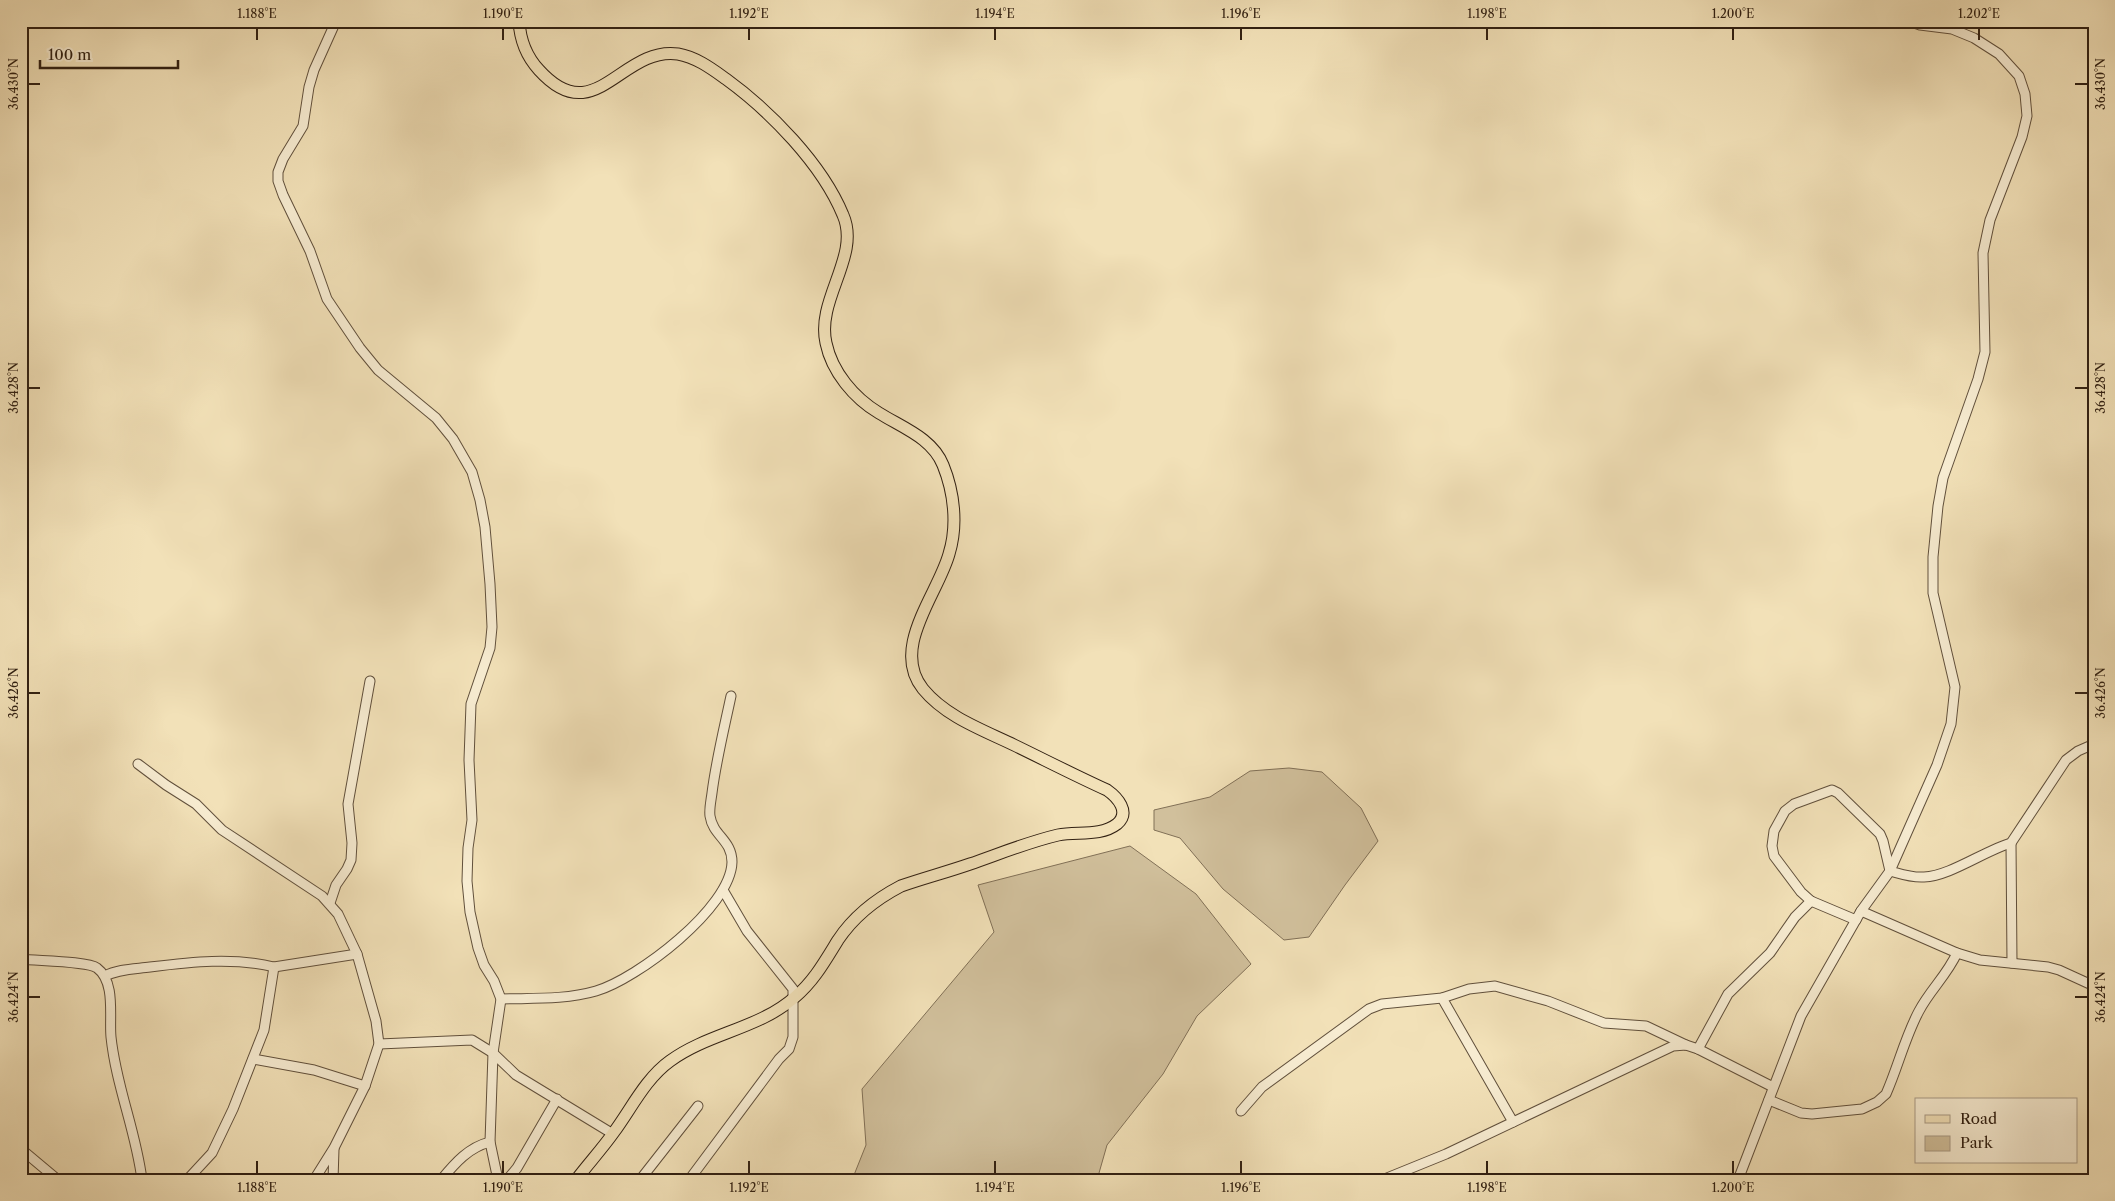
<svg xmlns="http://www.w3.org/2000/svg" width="2115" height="1201" viewBox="0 0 2115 1201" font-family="'Libre Caslon Text',serif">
<rect width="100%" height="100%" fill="#f2e1b8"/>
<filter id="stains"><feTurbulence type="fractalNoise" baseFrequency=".004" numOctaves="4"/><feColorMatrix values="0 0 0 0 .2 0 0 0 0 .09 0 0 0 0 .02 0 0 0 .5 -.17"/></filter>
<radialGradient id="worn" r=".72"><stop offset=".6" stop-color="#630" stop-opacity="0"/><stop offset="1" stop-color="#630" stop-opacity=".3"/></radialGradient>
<g fill="#d1c09c" stroke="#817057">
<polygon points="1289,768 1322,772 1361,808 1378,841 1345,885 1309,937 1284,940 1223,889 1180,838 1154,830 1154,810 1210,797 1250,771"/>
<polygon points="1130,846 1196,894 1251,964 1197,1016 1163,1074 1107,1145 1097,1180 852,1180 866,1145 862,1089 994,932 978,885"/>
</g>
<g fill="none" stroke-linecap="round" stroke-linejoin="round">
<g stroke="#61503c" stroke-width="11">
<g id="minor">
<polyline points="336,21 314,70 309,87 303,126 283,159 278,172 278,181 283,195 310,251 327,299 360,348 378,370 436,418 453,439 472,472 480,500 485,527 490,584 492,627 490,648 471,704 469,760 472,820 468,848 467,881 470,912 478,948 484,965 494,981 501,999 493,1053 490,1142 498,1180"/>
<polyline points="138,764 166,785 196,804 222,830 322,896 338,914 357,954 376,1021 379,1044 365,1086 334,1148 314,1180"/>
<polyline points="2011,843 2012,963"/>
<polyline points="330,903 336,885 347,869 351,860 352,843 348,804 370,681"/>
<polyline points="1861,911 1957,953 1980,960 2048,967 2059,970 2094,986"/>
<path d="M1856 920 1811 901 1801 892 1774 856 1772 846 1774 831 1785 811 1794 804 1832 790 1838 793 1880 834 1883 841 1890 871C1901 874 1912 878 1924 877 1950 876 1984 851 2011 843L2066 760 2078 751 2094 744"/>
<path d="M21 959C36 961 87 961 97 968 116 982 109 1017 111 1037 116 1086 136 1131 142 1180"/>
<path d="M105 976C118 969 135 969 150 967 191 962 233 957 274 967"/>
<polyline points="1442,998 1513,1122"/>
<path d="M501 999C532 998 565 1000 596 991 637 979 731 908 732 862 732 840 713 836 710 816 709 809 711 801 712 793 716 761 724 729 731 696"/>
<polyline points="379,1044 472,1040 493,1053 516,1075 613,1134"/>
<polyline points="1698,1049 1728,994 1770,953 1795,917 1811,901"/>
<polyline points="253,1059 314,1070 365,1086"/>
<path d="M1769 1100 1801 1113 1812 1114 1862 1109 1877 1102 1886 1094C1898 1067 1905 1037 1919 1011 1930 990 1947 975 1957 953"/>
<polyline points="1241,1111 1262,1087 1369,1009 1382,1004 1442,998 1469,989 1495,986 1548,1001 1604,1023 1646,1026 1686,1045"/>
<polyline points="21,1149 58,1180"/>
<polyline points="187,1180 212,1153 233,1109 264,1030 274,967 357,954"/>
<polyline points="333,1180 334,1149"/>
<path d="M441 1180C455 1163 469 1147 490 1142"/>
<polyline points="507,1180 517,1168 557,1099"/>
<polyline points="640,1180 698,1106"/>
<polyline points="689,1180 779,1059 789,1049 793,1037 793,989 747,931 723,890"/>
<polyline points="1382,1180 1446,1154 1673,1046 1686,1045 1698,1049 1773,1087"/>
<polyline points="1738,1180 1801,1016 1861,911 1890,871 1937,765 1951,724 1955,687 1933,593 1933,557 1938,506 1943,478 1978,379 1985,352 1983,253 1990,220 2022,137 2027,116 2025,94 2019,76 1999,54 1974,38 1952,29 1920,25 1909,21"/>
</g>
</g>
<g stroke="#312012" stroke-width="13">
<path id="major" d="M519 21C520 39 527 57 539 70 595 132 621 46 678 54 696 57 712 69 726 79 770 111 822 164 843 215 861 256 816 299 826 343 832 372 854 398 879 413 903 428 932 438 943 465 954 492 958 525 949 554 938 594 890 648 923 689 946 717 983 730 1014 745 1045 760 1076 776 1107 790 1117 797 1131 812 1117 824 1100 837 1077 831 1058 835 1028 842 999 854 970 864 947 872 924 878 901 886 876 899 854 916 838 940 825 961 814 981 795 997 759 1029 708 1033 670 1061 646 1078 631 1109 614 1132 602 1149 588 1164 576 1180"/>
</g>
<use href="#minor" stroke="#f7ecd1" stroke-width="9"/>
<use href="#major" stroke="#f2e1b8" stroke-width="11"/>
</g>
<path fill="none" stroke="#312012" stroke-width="2" d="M257 28V40M503 28V40M749 28V40M995 28V40M1241 28V40M1487 28V40M1733 28V40M1979 28V40M28 84H40M2075 84H2088M28 388H40M2075 388H2088M28 693H40M2075 693H2088M28 997H40M2075 997H2088M257 1161V1174M503 1161V1174M749 1161V1174M995 1161V1174M1241 1161V1174M1487 1161V1174M1733 1161V1174"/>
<rect width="2115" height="1201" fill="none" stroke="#f2e1b8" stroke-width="55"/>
<rect x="1915" y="1098" width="162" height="65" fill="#f7ecd1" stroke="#a89a85"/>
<rect x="1925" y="1115" width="25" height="8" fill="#f2e1b8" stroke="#a89a85"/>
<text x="1960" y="1124" font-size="15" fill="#312012">Road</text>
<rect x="1925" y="1136" width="25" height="15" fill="#d1c09c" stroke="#a89a85"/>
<text x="1960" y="1148" font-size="15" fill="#312012">Park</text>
<path d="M40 60v8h138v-8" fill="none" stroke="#312012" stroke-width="2.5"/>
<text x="48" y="60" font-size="15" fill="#312012" stroke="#f7ecd1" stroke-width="4" paint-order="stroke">100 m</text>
<rect x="28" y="28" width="2060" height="1146" fill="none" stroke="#312012" stroke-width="2"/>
<g font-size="12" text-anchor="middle" fill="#312012">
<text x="257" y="18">1.188°E</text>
<text x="503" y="18">1.190°E</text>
<text x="749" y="18">1.192°E</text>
<text x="995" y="18">1.194°E</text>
<text x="1241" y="18">1.196°E</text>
<text x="1487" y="18">1.198°E</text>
<text x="1733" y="18">1.200°E</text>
<text x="1979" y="18">1.202°E</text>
<text transform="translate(14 84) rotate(-90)" y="4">36.430°N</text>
<text transform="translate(2101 84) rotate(-90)" y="4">36.430°N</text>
<text transform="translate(14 388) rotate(-90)" y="4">36.428°N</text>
<text transform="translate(2101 388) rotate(-90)" y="4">36.428°N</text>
<text transform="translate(14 693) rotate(-90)" y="4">36.426°N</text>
<text transform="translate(2101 693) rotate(-90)" y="4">36.426°N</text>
<text transform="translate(14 997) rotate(-90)" y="4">36.424°N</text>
<text transform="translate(2101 997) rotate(-90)" y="4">36.424°N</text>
<text x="257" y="1192">1.188°E</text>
<text x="503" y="1192">1.190°E</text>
<text x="749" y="1192">1.192°E</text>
<text x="995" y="1192">1.194°E</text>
<text x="1241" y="1192">1.196°E</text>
<text x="1487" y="1192">1.198°E</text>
<text x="1733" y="1192">1.200°E</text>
</g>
<rect width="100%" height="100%" filter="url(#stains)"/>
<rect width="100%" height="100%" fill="url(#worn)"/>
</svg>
